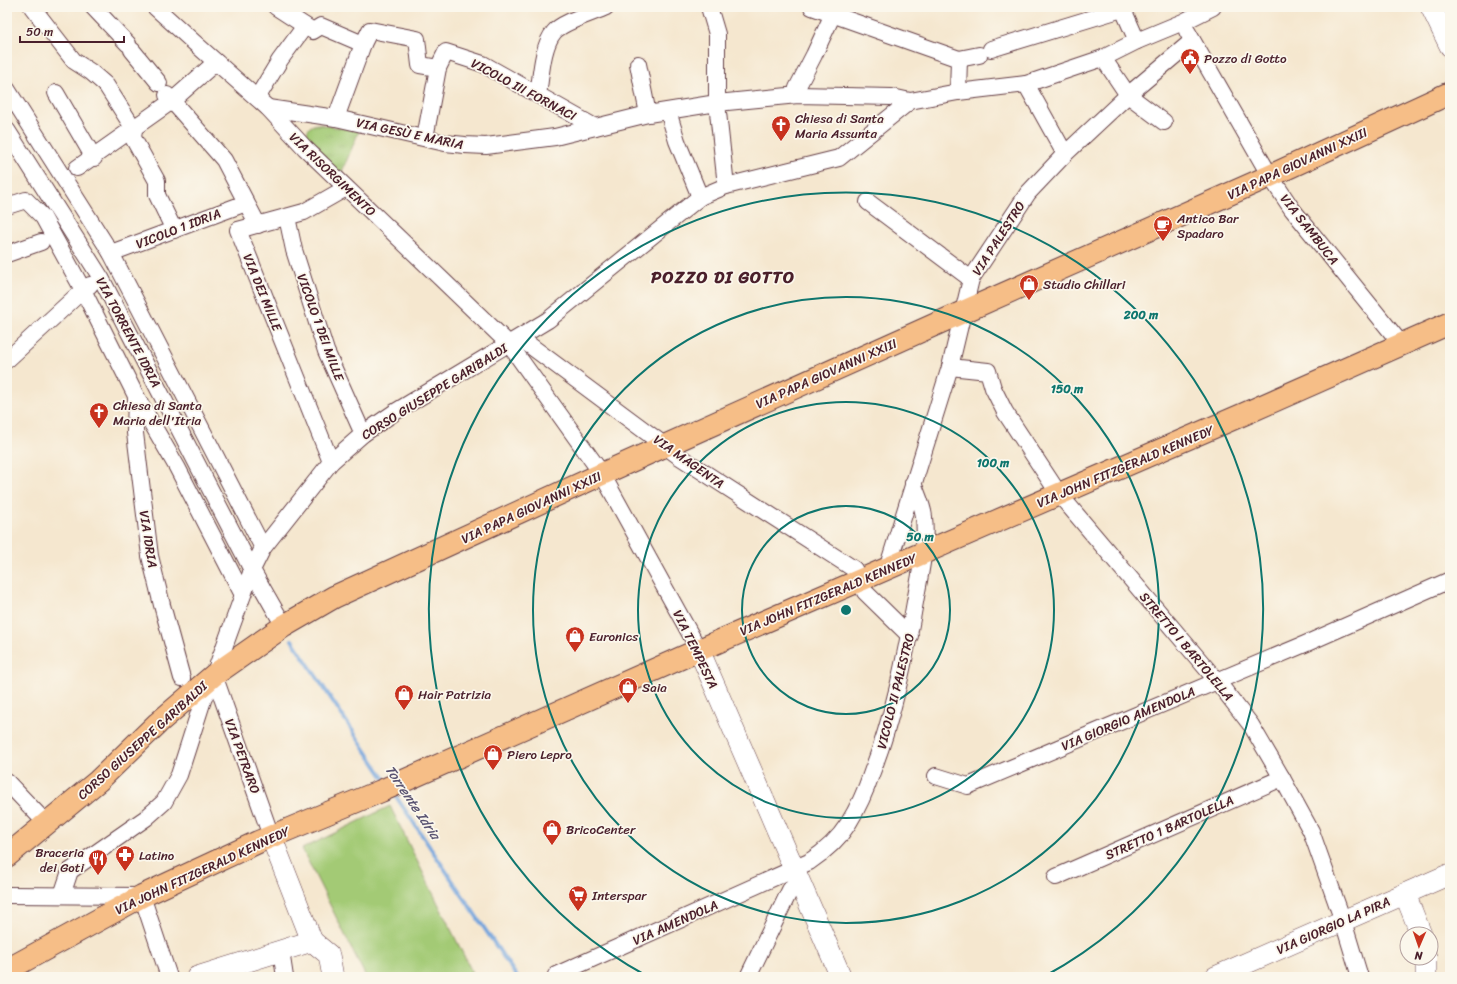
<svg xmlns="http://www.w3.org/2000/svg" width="1457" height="984" viewBox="0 0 1457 984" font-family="Sriracha,sans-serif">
<defs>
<pattern id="park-tufts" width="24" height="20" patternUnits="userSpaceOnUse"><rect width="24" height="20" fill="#a3ca75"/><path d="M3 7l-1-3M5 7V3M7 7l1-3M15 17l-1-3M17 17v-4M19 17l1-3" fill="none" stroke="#8ead65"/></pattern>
</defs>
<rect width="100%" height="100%" fill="#fbf7ec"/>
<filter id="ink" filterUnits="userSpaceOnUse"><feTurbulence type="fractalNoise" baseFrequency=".025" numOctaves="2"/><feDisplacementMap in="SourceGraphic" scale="8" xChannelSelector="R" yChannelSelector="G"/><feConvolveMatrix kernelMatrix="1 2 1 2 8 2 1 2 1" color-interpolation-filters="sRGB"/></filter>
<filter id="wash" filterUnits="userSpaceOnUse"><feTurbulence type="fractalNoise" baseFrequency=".012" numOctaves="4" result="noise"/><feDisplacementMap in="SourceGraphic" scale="16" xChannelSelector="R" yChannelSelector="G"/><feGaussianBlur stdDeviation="0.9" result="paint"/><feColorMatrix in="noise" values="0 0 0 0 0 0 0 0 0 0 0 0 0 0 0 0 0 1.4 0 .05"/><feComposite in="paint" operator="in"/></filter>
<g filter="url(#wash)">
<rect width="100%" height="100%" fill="#f5e7cf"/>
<polygon fill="#a3ca75" stroke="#767450" points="390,806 472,972 462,977 366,977 302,849"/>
<path fill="url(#park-tufts)" stroke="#767450" d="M317 124 359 131 341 174C332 166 288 131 317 124Z"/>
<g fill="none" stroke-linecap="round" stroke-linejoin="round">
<g stroke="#71a3dc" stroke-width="4">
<polyline points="292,640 386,781"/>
<polyline points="393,792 517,977"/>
</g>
</g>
</g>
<g filter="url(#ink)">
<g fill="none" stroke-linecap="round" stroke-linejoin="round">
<g stroke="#643d44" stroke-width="18">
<g id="minor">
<polyline points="32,7 74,61 91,72 106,85 134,129 133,138 157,181 157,195 174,230"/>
<polyline points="93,7 128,44"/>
<polyline points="155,7 198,46 268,108 305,148 509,344 602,474 699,650"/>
<polyline points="276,7 313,31 321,26 363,44"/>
<polyline points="812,7 959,59 958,92"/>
<polyline points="1122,7 1137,41"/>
<polyline points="1187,31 1270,176 1292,209 1402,345"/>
<polyline points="991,49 1122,9"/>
<polyline points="132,50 159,83"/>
<polyline points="1103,58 1128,95 1164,122"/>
<polyline points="959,59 979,55"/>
<polyline points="638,64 648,114"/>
<polyline points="438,68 446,52 483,64 595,127"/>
<polyline points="1026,84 1065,154"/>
<polyline points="7,89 111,253 263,548"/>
<polyline points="56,93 94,158"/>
<polyline points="167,95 224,160 258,225"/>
<path d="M538 95C541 77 542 46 554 32 562 22 593 13 606 7"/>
<polyline points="798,95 797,88 814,55 833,14"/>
<polyline points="257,98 280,60 305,26"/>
<polyline points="268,108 336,118 445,143 465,145 486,146 555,137 648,114 717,103 717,34 709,7"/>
<polyline points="668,111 677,141 700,197"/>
<polyline points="336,118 363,44 370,30 417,39 420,65 438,68 425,138"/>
<polyline points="7,130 101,278 252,570 284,626"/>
<polyline points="77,168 172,101 216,62"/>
<polyline points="726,186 717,103 798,95 892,97 910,101 958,92 1026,84 1103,58 1137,41 1183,22 1213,7"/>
<polyline points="868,202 971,279"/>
<polyline points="7,206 26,200 43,217 83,290 136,396 177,467 242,593"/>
<polyline points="287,217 294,250 326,351 363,434"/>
<polyline points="111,253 246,203"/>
<polyline points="7,254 41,242"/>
<polyline points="520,338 680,457 854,569 865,592 910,636"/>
<polyline points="7,360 83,290 90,285"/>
<polyline points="950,367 988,371 993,388 1005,412 1059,494 1217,681 1251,725 1282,778 1311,831 1343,921 1360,977"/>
<polyline points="136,396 135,433 150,556 162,605 182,678"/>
<polyline points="331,462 238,230 304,212 346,188"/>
<polyline points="887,569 950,367 971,279 1028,193 1065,154 1128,95 1192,41"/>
<polyline points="214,675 271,836"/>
<polyline points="936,776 968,786 1305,644 1450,580"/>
<polyline points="7,782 46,823"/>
<polyline points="1056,877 1282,778"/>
<polyline points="7,895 142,896 169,977"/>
<polyline points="62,895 70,871 146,818 164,802 179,775 203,700 214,675 252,570 263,548 331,462 363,434 395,412 548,320 700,197 726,186 839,158 910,101"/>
<polyline points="281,951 285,977"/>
<path d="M558 977 556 975 809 862C824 852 838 840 848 824 858 808 866 790 872 772 893 718 905 659 915 602 920 574 927 546 924 517 923 506 917 494 913 483"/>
<polyline points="748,977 790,890 798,879"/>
</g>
</g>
<g stroke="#643d44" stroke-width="22">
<g id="tertiary">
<polyline points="1431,7 1450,46"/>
<polyline points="699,650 841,977"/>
<polyline points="271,836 312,941"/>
<polyline points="1405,894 1421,934"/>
<polyline points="312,941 329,955 333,977"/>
<polyline points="197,977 312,941"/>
<polyline points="1215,977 1450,874"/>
<polyline points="1426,977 1426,958"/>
</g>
</g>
<g stroke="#643d44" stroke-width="24">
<g id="primary">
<polyline points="7,856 98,781 158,723 214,675 284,626 334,597 602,474 963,312 1270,176 1450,93"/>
<polyline points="7,970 142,896 258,842 381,791 699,650 1244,414 1450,323"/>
</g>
</g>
<use href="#minor" stroke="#fff" stroke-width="16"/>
<use href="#tertiary" stroke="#fff" stroke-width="21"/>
<use href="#primary" stroke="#f6be87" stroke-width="22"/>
</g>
</g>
<g fill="none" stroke="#0f766e" stroke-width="2">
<circle cx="846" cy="610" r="104"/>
<circle cx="846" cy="610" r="208"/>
<circle cx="846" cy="610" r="313"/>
<path d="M647 976A417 417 0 1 1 1045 976"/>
</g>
<defs>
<g id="civic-pin" transform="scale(1)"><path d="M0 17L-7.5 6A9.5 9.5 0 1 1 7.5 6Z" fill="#c8321e" stroke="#fbf7ec"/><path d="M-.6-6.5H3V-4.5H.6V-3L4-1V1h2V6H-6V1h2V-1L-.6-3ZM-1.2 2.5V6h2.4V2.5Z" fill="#fff"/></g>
<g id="church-pin" transform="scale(1)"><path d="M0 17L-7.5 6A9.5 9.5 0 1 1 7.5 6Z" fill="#c8321e" stroke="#fbf7ec"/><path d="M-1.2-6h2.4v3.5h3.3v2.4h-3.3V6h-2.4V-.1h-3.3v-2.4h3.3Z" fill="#fff"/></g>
<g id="cafe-pin" transform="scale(1)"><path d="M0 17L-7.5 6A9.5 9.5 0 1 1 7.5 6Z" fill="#c8321e" stroke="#fbf7ec"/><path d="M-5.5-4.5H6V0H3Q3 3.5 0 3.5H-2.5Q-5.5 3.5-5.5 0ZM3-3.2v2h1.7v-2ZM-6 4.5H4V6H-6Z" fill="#fff"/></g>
<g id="shop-pin" transform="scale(1)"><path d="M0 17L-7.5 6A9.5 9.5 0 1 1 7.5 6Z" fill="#c8321e" stroke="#fbf7ec"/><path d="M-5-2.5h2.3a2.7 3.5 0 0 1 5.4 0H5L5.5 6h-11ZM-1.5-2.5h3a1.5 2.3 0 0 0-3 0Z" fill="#fff"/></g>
<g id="pharmacy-pin" transform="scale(1)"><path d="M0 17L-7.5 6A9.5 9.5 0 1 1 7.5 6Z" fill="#c8321e" stroke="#fbf7ec"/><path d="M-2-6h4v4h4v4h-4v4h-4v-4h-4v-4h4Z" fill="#fff"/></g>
<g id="restaurant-pin" transform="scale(1)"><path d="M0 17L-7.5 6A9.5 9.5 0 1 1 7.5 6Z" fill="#c8321e" stroke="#fbf7ec"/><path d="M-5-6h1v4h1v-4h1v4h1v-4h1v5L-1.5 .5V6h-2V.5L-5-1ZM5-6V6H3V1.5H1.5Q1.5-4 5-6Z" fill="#fff"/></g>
<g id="supermarket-pin" transform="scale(1)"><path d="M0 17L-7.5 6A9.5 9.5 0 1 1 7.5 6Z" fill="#c8321e" stroke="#fbf7ec"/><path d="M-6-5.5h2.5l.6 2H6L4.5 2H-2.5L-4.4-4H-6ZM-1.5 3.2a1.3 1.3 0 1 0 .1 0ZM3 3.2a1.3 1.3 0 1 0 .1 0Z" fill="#fff"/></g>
</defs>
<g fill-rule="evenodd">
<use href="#civic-pin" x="1190" y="58"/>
<use href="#church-pin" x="781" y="125"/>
<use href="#cafe-pin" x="1163" y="225"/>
<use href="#shop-pin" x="1029" y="284"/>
<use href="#church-pin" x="99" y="412"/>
<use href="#shop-pin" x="575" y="636"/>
<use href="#shop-pin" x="628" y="687"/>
<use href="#shop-pin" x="404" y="694"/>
<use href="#shop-pin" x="493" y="754"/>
<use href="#shop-pin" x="552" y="829"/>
<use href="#pharmacy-pin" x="125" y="855"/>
<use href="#restaurant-pin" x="98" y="859"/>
<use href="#supermarket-pin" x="578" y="895"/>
</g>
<g text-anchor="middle" stroke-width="3.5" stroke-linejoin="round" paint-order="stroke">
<g font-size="13" fill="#4a1f2b" stroke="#fbf7ec" text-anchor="start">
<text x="1204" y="63">Pozzo di Gotto</text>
<text x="795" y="123">Chiesa di Santa<tspan x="795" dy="15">Maria Assunta</tspan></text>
<text x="1177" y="223">Antico Bar<tspan x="1177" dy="15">Spadaro</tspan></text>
<text x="1043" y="289">Studio Chillari</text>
<text x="113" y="410">Chiesa di Santa<tspan x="113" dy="15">Maria dell'Itria</tspan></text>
<text x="589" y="641">Euronics</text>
<text x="642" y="692">Saia</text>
<text x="418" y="699">Hair Patrizia</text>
<text x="507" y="759">Piero Lepro</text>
<text x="566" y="834">BricoCenter</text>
<text x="84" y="857" text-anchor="end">Braceria<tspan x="84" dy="15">dei Goti</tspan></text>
<text x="139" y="860">Latino</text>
<text x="592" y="900">Interspar</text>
</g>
<g font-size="13" fill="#4a1f2b" stroke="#fbf7ec">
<text transform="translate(524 89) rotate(28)" y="5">VICOLO III FORNACI</text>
<text transform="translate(410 133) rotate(12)" y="5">VIA GESÙ E MARIA</text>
<text transform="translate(1297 163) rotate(-25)" y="5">VIA PAPA GIOVANNI XXIII</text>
<text transform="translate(333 174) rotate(44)" y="5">VIA RISORGIMENTO</text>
<text transform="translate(178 228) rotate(-21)" y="5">VICOLO 1 IDRIA</text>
<text transform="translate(1310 229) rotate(52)" y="5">VIA SAMBUCA</text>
<text transform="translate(998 238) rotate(-57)" y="5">VIA PALESTRO</text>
<text transform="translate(263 292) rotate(68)" y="5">VIA DEI MILLE</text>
<text transform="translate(321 327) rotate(70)" y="5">VICOLO 1 DEI MILLE</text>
<text transform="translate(129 332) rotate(62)" y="5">VIA TORRENTE IDRIA</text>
<text transform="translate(826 373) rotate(-24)" y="5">VIA PAPA GIOVANNI XXIII</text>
<text transform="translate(434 391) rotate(-32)" y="5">CORSO GIUSEPPE GARIBALDI</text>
<text transform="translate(689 461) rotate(35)" y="5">VIA MAGENTA</text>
<text transform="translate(1125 466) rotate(-23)" y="5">VIA JOHN FITZGERALD KENNEDY</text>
<text transform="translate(531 507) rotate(-25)" y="5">VIA PAPA GIOVANNI XXIII</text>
<text transform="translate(149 539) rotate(81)" y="5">VIA IDRIA</text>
<text transform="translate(828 594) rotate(-23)" y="5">VIA JOHN FITZGERALD KENNEDY</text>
<text transform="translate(1187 646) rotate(50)" y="5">STRETTO I BARTOLELLA</text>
<text transform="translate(696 649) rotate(64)" y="5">VIA TEMPESTA</text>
<text transform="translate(895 691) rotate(-76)" y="5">VICOLO II PALESTRO</text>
<text transform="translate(1128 718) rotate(-23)" y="5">VIA GIORGIO AMENDOLA</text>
<text transform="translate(142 740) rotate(-42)" y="5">CORSO GIUSEPPE GARIBALDI</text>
<text transform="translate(243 756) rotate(70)" y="5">VIA PETRARO</text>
<text transform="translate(1169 827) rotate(-24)" y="5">STRETTO 1 BARTOLELLA</text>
<text transform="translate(202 870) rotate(-25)" y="5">VIA JOHN FITZGERALD KENNEDY</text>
<text transform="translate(675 922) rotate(-24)" y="5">VIA AMENDOLA</text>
<text transform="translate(1333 925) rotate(-24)" y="5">VIA GIORGIO LA PIRA</text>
</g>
<g font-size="14" font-style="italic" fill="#5a5472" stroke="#fbf7ec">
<text transform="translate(413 802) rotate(56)" y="5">Torrente Idria</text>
</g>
<g font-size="17" font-weight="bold" letter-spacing="1" fill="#4a1f2b" stroke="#fbf7ec">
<text x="723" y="283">POZZO DI GOTTO</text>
</g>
</g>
<circle cx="846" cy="610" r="6" fill="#0f766e" stroke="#fbf7ec" stroke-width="2"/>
<g font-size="12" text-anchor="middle" font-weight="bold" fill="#0f766e" stroke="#fbf7ec" stroke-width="3.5" stroke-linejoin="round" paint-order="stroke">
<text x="1141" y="319">200 m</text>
<text x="1067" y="393">150 m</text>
<text x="993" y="467">100 m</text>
<text x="920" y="541">50 m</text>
</g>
<rect width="1457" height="984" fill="none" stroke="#fbf7ec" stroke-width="24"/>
<g transform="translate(1419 946) rotate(182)"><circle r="19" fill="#fbf7ec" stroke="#b4a19f"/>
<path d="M0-3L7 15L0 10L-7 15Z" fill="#c8321e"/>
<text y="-6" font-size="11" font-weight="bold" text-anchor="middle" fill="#4a1f2b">N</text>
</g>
<path d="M20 36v6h104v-6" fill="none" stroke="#4a1f2b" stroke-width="2"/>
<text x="26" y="36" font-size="12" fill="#4a1f2b" stroke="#fbf7ec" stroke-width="3" paint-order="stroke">50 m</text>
</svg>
